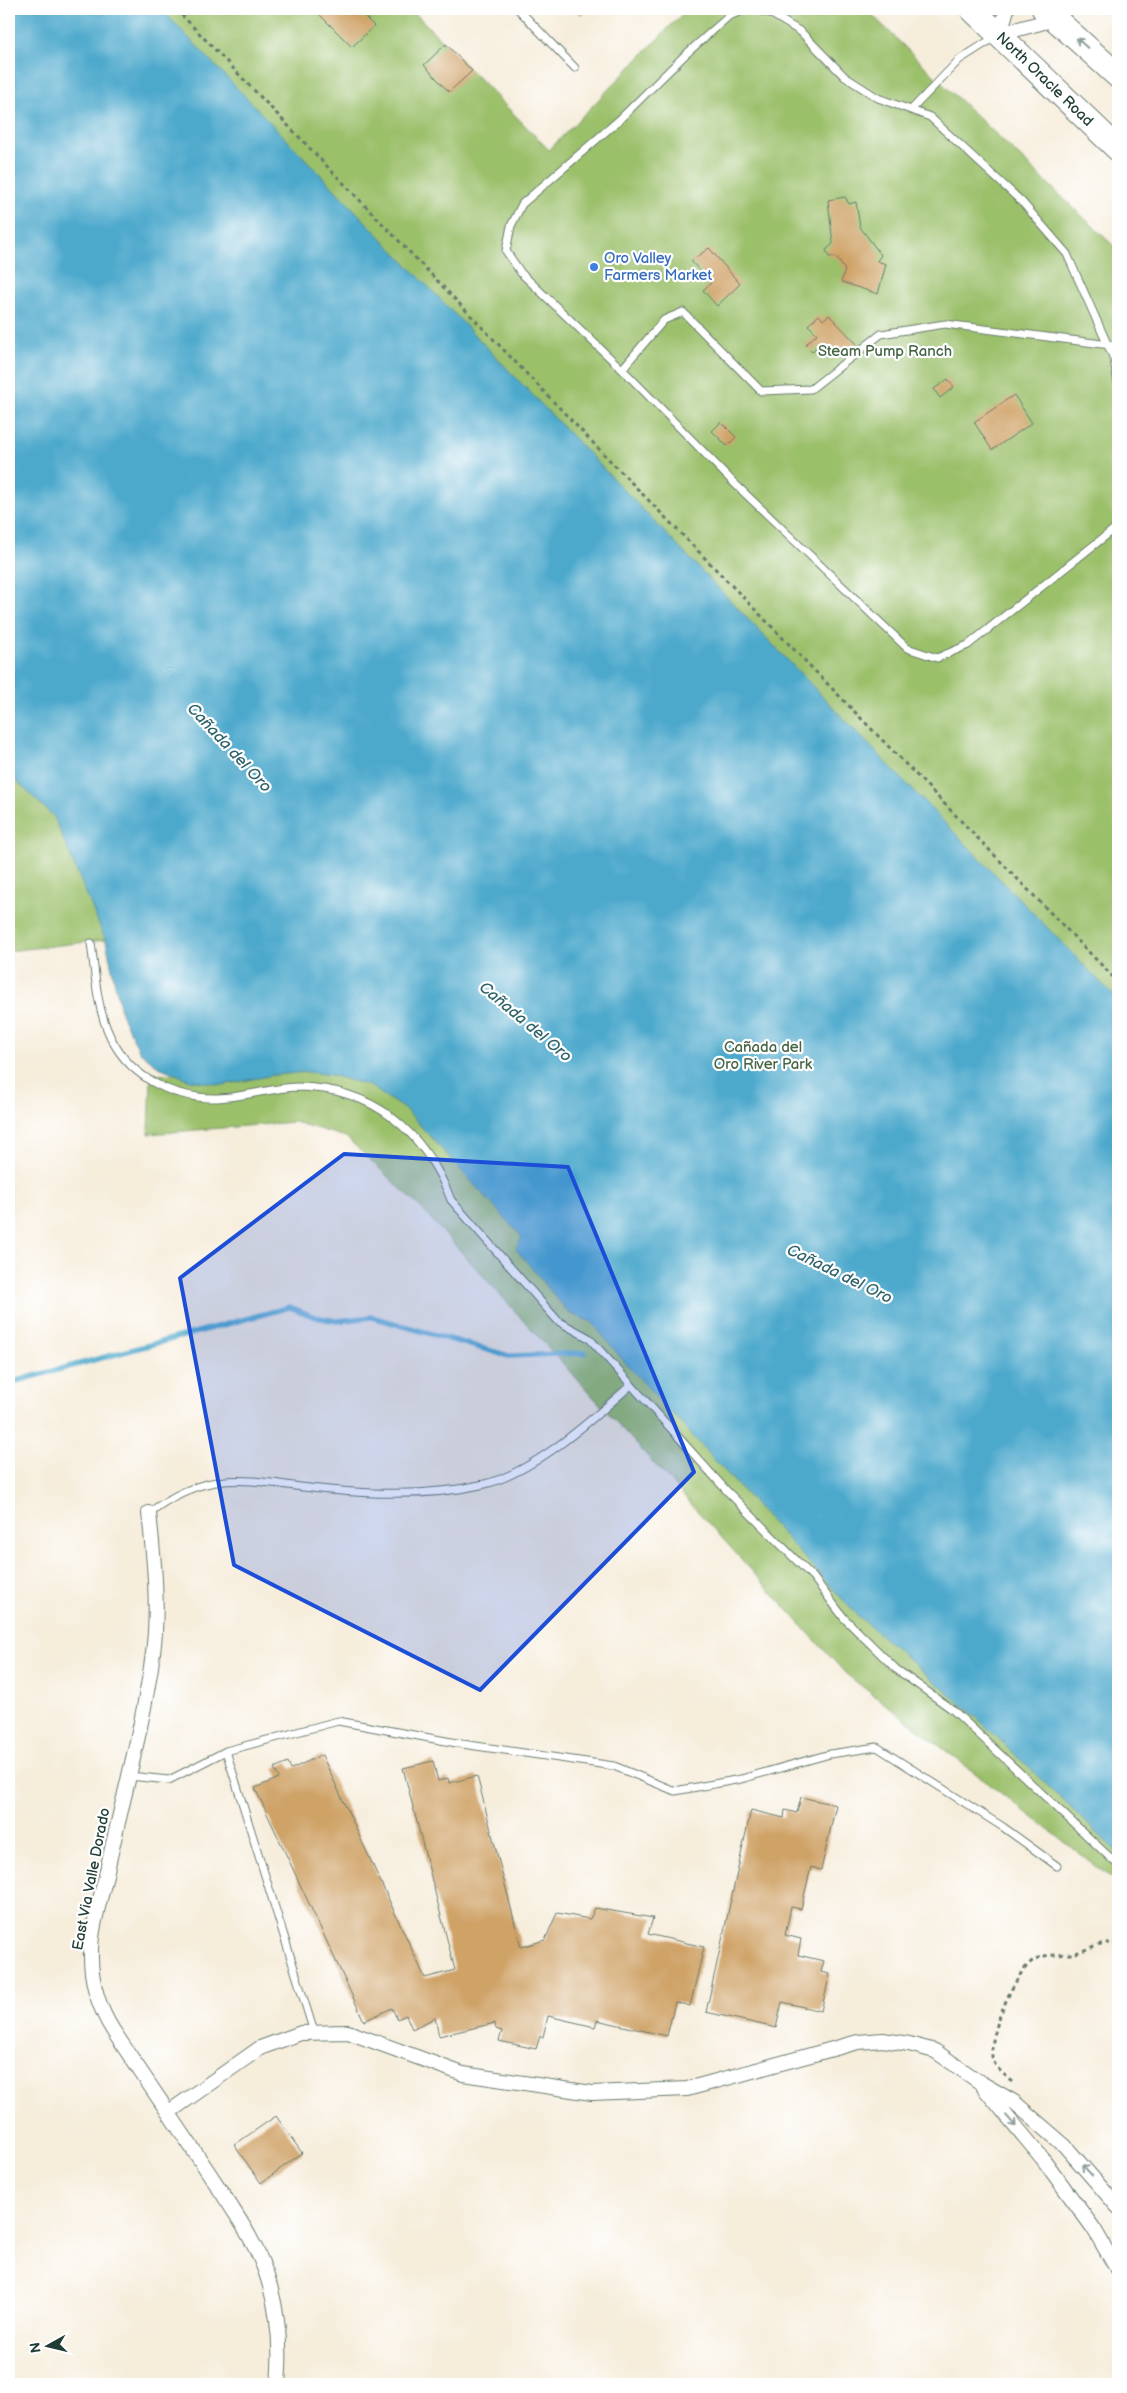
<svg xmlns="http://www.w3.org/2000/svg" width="1127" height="2393" viewBox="0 0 1127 2393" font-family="'Balsamiq Sans',sans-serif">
<rect width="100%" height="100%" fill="#fff"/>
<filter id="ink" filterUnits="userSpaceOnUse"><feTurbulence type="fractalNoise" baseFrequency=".02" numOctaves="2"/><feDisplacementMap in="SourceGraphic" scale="10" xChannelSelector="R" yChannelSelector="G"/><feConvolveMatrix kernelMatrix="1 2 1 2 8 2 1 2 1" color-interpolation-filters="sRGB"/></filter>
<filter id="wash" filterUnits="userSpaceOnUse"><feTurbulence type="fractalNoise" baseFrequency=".0096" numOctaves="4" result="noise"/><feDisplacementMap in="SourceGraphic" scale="20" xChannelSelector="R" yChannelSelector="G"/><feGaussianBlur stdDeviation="1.12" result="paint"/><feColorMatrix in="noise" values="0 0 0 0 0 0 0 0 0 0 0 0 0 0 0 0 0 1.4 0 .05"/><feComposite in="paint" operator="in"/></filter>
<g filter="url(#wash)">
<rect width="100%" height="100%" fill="#f6eddb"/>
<polygon fill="#9bc06b" stroke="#5d7e50" points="9,9 216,9 218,11 220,9 411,9 549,150 687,9 866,9 947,88 1118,250 1118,1883 846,1674 421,1208 346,1137 294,1122 149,1134 151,1075 390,1064 260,922 9,951"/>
<polygon fill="#4ea9cc" stroke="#367380" points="9,9 161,9 902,779 1118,1000 1118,1853 976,1717 856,1614 621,1358 592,1322 569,1313 516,1249 522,1237 407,1111 370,1086 331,1075 308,1072 274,1075 223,1085 190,1080 159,1067 140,1052 122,1016 106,941 54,817 9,774"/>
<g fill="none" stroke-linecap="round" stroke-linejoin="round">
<g stroke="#4ea9cc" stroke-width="5.5">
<polyline points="1107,9 1118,19"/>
<polyline points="9,1383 290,1307 315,1317 337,1321 372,1317 509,1356 585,1353"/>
</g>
</g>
<g id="blocks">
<g fill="#cfa266">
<polygon points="314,9 357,9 374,26 352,47"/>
<polygon points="575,9 588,9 581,15"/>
<polygon points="446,44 472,71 449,92 424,65"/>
<polygon points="845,197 849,204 856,202 860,227 881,255 877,261 886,264 878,294 841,282 845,270 836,257 829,257 826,250 833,244 828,200"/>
<polygon points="709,248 740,284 717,306 703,290 711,283 691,261"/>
<polygon points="819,315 823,320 829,315 857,344 843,357 836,349 827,357 817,346 812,352 805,345 817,334 808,325"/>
<polygon points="948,379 954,387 940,398 934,389"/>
<polygon points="1014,395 1032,423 992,450 974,422"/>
<polygon points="721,422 736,437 727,446 712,431"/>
<polygon points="322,1755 425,1978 455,1970 403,1768 433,1761 438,1781 448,1778 449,1783 477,1776 521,1947 545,1940 557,1913 590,1919 595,1908 653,1918 648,1934 704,1947 690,2006 675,2002 667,2036 597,2020 595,2027 548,2016 543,2037 540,2036 536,2049 499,2041 502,2031 496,2029 495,2023 439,2036 435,2018 412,2029 406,2015 397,2019 392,2008 364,2021 255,1788 279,1778 274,1768 288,1762 291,1769"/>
<polygon points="801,1797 836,1805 821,1870 811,1867 801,1909 791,1907 785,1935 801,1939 798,1955 824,1961 821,1972 830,1974 821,2011 782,2002 776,2028 706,2012 751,1810 784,1818 785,1810 797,1813"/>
<polygon points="276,2116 302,2153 261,2183 234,2145"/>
</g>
</g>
</g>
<g filter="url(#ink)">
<use href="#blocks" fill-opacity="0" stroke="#6a7b6e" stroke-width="1"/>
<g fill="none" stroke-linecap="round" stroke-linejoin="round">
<g stroke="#6a7b6e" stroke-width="9">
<g id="service">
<polyline points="518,9 575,68"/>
<polyline points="747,9 729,16 685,55 619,120 522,204 511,226 506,251 521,273 628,375 732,481 907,648 937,658 968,645 1118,526"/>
<polyline points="752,9 770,13 801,32 845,77 878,98 930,117 1022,202 1067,254 1114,359 1118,384"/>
<polyline points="912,109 959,60 995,37"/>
<polyline points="622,369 664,320 683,312 761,391 811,389 881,334 945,324 1118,346"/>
<path d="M91 943C95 971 96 1002 107 1029 125 1075 170 1099 218 1098 245 1097 271 1088 297 1087 373 1087 425 1132 451 1200L558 1321 589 1338 727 1491 813 1577 844 1618 896 1669 953 1710 1118 1865"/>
<path d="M149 1513C214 1463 256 1484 330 1490 381 1495 434 1496 485 1484 534 1472 593 1419 631 1385"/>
<polyline points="226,1751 314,2032"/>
<polyline points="129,1776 169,1780 226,1751 338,1721 462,1744 614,1766 675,1791 741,1779 830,1754 877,1747 1003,1827 1057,1866"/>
</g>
</g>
<g stroke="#6a7b6e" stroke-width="16">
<g id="minor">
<polyline points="1000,34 1055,19 1065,9"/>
<polyline points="1000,34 1007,9"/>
<path d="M149 1513C154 1559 159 1607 153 1653 143 1728 122 1801 106 1875 101 1898 91 1927 91 1950 90 1980 98 2007 114 2032 145 2078 176 2124 207 2170 231 2207 259 2244 270 2286 279 2318 281 2352 278 2384"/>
<polyline points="984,2088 1043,2159 1094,2229 1118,2271"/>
<polyline points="169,2112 260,2048 301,2033 348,2032 463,2074 592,2093 687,2089 858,2042 883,2040 909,2044 935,2051 981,2083 1014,2102 1065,2146 1118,2207"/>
</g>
</g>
<g stroke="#6a7b6e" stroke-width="26">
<g id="trunk">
<polyline points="972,9 1118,149"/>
<polyline points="1044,9 1118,76"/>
</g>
</g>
<g stroke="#6a7b6e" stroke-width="3" stroke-dasharray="4 4" stroke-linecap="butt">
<polyline points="176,9 623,474 1118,982"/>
<path d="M1013 2082C1004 2074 994 2068 992 2056 989 2034 1015 1971 1034 1960 1047 1952 1065 1957 1079 1952 1092 1948 1103 1939 1118 1945"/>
</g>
<use href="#service" stroke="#fff" stroke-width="7"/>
<use href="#minor" stroke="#fff" stroke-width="14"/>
<use href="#trunk" stroke="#fff" stroke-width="24"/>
</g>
<defs><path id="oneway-shaft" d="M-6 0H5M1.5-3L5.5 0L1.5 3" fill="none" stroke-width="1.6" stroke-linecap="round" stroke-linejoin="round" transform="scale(1.25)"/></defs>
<g stroke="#8f9e9a">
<use href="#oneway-shaft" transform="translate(1082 43) rotate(-138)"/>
<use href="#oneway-shaft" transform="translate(1011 2121) rotate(49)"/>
<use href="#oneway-shaft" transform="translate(1087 2170) rotate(-133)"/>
</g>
</g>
<path fill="#1d4ed8" fill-opacity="0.2" stroke="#1d4ed8" stroke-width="4" stroke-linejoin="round" d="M344 1154 568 1167 694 1472 480 1690 234 1565 180 1278Z"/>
<circle fill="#3f7fe0" stroke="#fff" stroke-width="2" cx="594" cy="267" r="5"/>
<g text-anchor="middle" stroke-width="4.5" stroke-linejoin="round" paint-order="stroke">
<g font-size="15" fill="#1f3d34" stroke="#fff">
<text transform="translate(1045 79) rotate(44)" y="5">North Oracle Road</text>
<text transform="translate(91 1879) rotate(-79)" y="5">East Via Valle Dorado</text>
</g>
<g font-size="15" fill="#366cbe" stroke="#fff" text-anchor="start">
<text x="604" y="263">Oro Valley<tspan x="604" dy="17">Farmers Market</tspan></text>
</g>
<g font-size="15" fill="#446444" stroke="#fff">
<text x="885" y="356">Steam Pump Ranch</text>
<text x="763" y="1052">Cañada del<tspan x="763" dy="17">Oro River Park</tspan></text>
</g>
<g font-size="16" font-style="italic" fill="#2f6369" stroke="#fff">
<text transform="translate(230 747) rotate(47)" y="6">Cañada del Oro</text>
<text transform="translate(526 1021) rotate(40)" y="6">Cañada del Oro</text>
<text transform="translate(840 1273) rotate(26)" y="6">Cañada del Oro</text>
</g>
</g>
<rect width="1127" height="2393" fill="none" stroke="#fff" stroke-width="30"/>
<g transform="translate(48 2346) rotate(262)" stroke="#ffffff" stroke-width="4" paint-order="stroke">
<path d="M0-4L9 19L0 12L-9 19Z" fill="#1f3d34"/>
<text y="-8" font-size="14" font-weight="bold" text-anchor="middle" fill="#1f3d34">N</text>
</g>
</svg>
